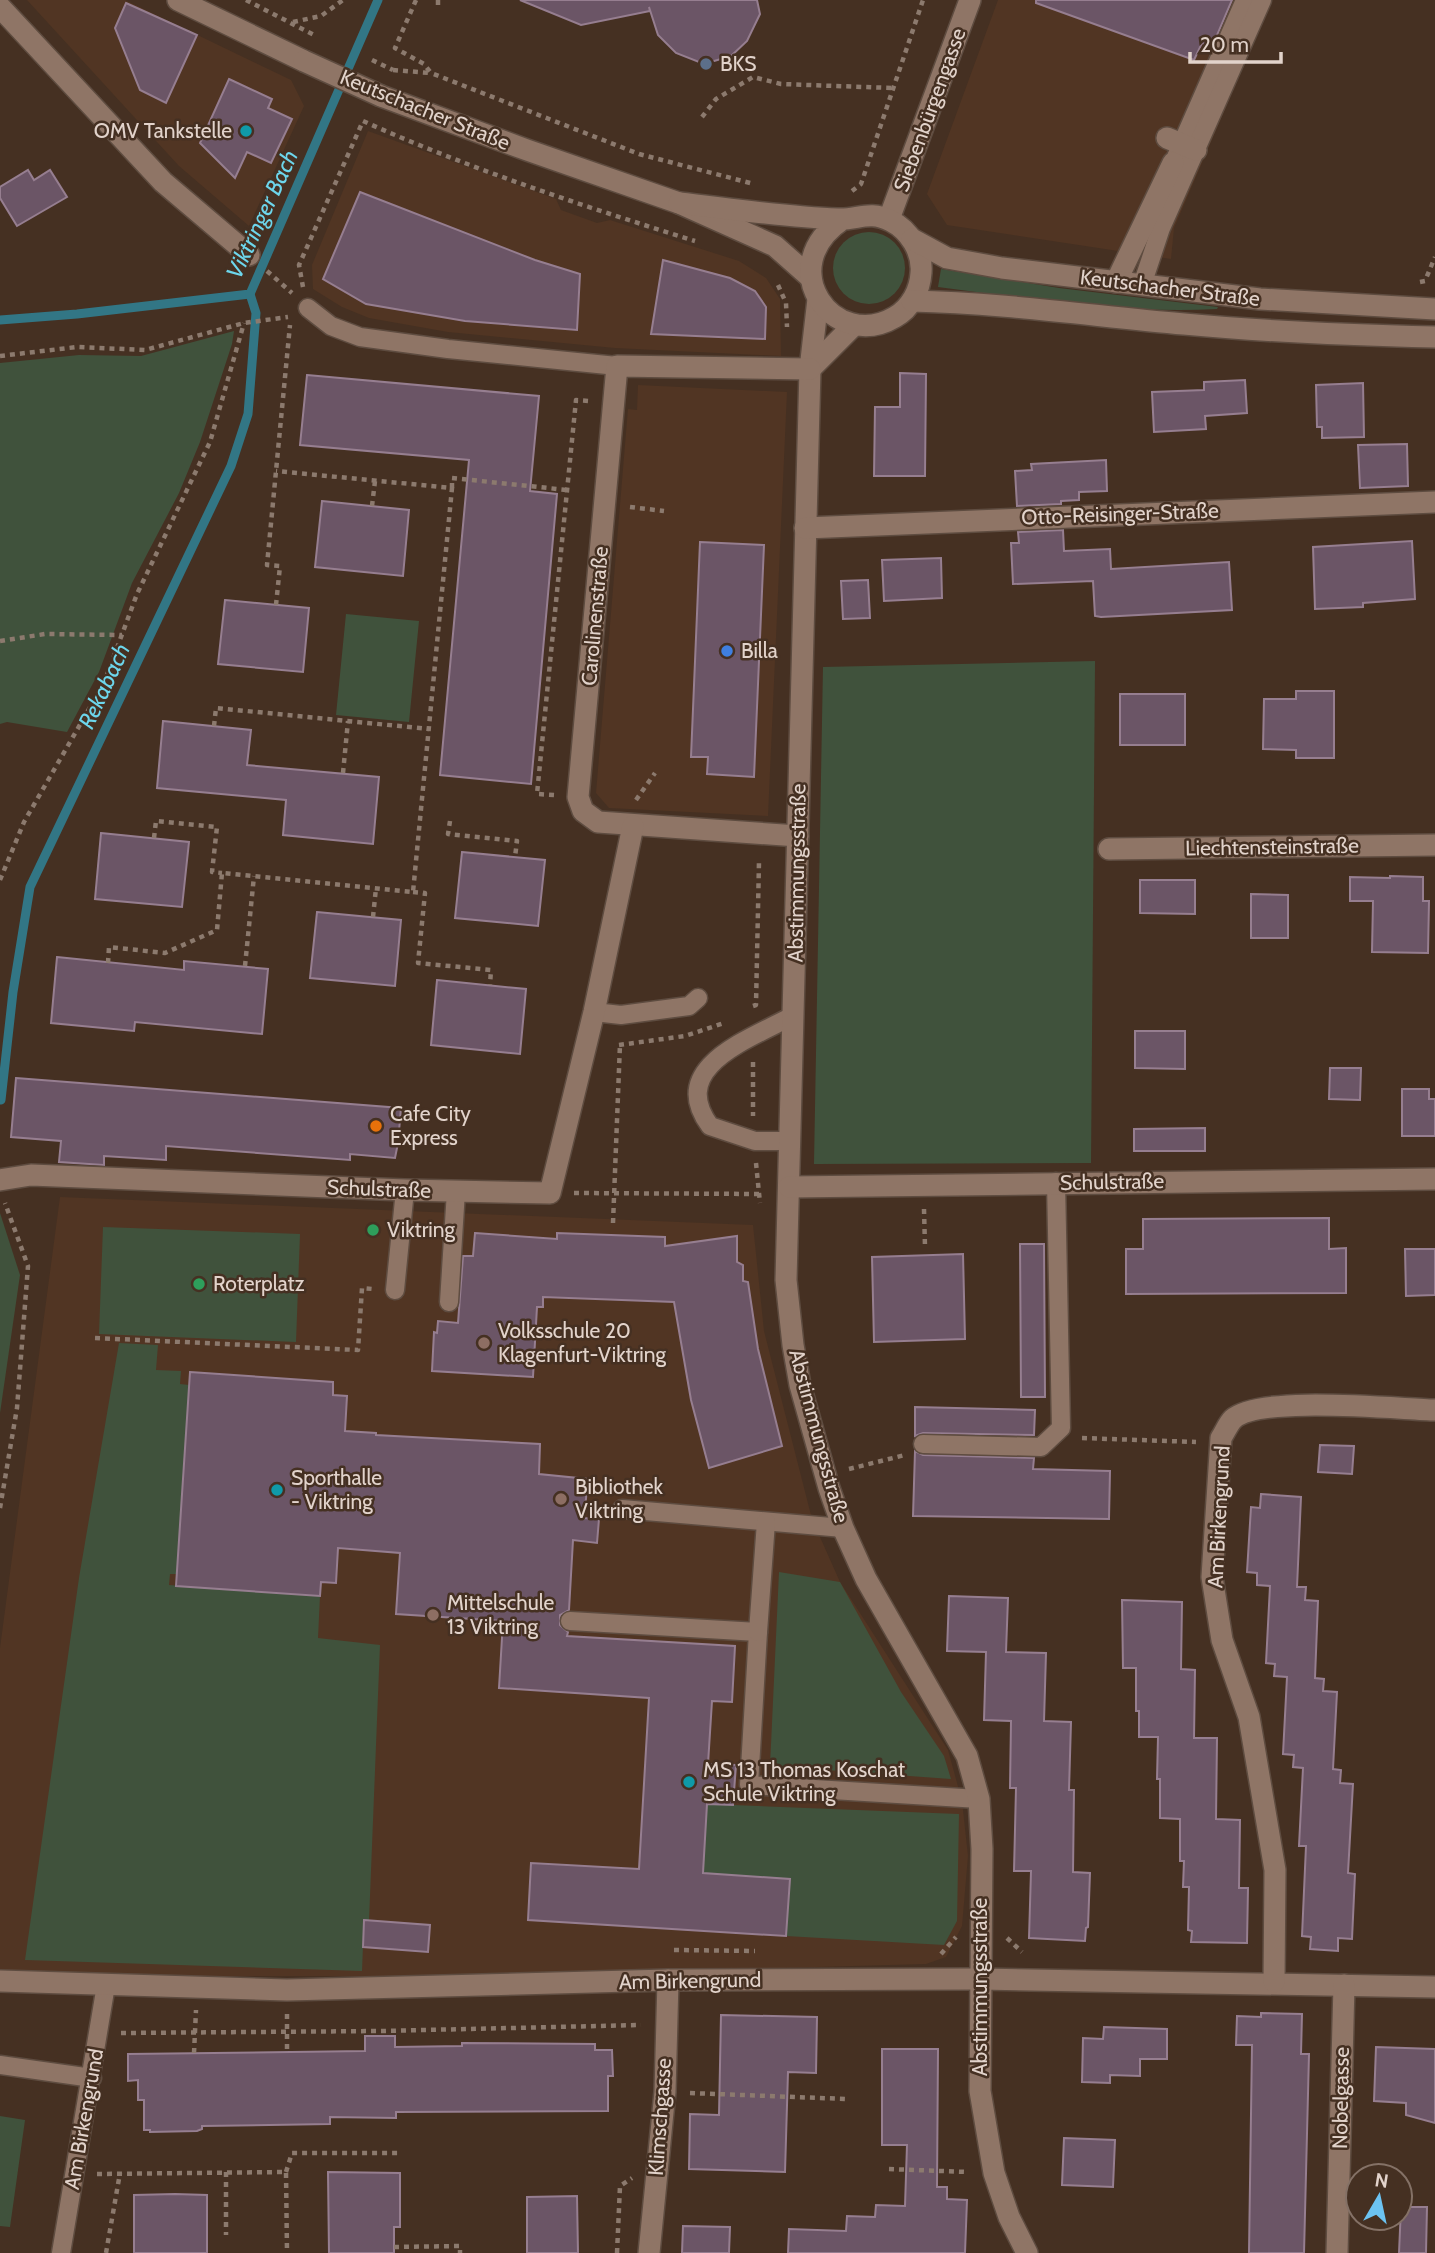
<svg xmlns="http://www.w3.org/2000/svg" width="1435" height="2253" viewBox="0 0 1435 2253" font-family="Cabin,sans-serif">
<rect width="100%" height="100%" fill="#453022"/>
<g fill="#513523">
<polygon points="27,0 125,0 291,80 304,106 249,226 179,166"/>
<polygon points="998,0 1272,0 1174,228 1171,259 947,225 927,194"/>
<polygon points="368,131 556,199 561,210 597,223 610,220 739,261 766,278 780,299 781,356 615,348 448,332 369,318 342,307 313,289 312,265"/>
<polygon points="638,385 787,392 768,816 609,808 596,793 628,409 637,410"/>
<polygon points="60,1197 753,1225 764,1331 812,1519 840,1582 948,1750 962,1801 968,1856 962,1926 946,1957 926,1964 496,1976 0,1976 0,1648"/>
</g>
<g fill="#40523c">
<circle cx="869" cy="268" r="36"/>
<path d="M941 269 1059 288 1218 307 1217 309C1124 314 1031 299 938 287Z"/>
<polygon points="234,331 232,344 200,442 179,493 132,583 99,672 67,732 7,722 0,724 0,363 79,355 141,356"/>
<polygon points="346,614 419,621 409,722 336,715"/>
<polygon points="1095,661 1091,1163 814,1164 823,667"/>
<polygon points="0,1213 20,1275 0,1413"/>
<polygon points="103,1227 300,1234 296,1342 99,1334"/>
<polygon points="119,1343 158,1345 156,1370 181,1371 180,1384 189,1385 177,1574 170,1574 169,1585 320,1596 318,1638 380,1645 369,1921 364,1921 362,1971 25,1960 79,1578"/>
<polygon points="779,1572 840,1582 901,1692 944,1756 951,1779 770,1766"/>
<polygon points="707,1804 959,1814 957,1921 944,1945 786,1936 790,1879 703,1873"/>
<polygon points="0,2116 25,2120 10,2227 0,2226"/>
</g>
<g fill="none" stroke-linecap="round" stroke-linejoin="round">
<g stroke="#327685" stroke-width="9">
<polyline points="0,320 77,314 250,294 378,0"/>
<polyline points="1,1100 13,992 30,887 231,466 248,414 256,313 250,294"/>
</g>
</g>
<g fill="#6b5566" stroke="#967e90" stroke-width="2">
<polygon points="520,0 757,0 760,14 747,41 731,56 704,64 676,53 658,35 649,7 650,11 581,25"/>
<polygon points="1036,0 1232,0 1212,47 1202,43 1194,60 1036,3"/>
<polygon points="126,3 197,35 166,103 140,90 115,28"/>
<polygon points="229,79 272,99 268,108 292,119 271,163 247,152 235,178 200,143"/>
<polygon points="28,170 34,180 50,170 67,197 17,226 0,198 0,187"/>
<polygon points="360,192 535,260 580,274 577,330 465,321 366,304 323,279"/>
<polygon points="663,260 730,278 755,291 766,307 765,339 651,334"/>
<polygon points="900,373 926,374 925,476 874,476 875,407 900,407"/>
<polygon points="307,375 539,396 530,491 557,494 531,784 440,775 469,460 300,445"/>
<polygon points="1245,380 1247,413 1205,416 1206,429 1154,432 1152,392 1204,390 1204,382"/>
<polygon points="1363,383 1364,437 1322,438 1322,427 1317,427 1316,385"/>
<polygon points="1407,444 1408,486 1360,488 1358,445"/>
<polygon points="1106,460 1107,491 1079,492 1079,500 1061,501 1061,504 1017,506 1015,471 1032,470 1031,464"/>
<polygon points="322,501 409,510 403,576 315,567"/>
<polygon points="1063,530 1064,551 1110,549 1111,569 1229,562 1232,610 1101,617 1095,616 1093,581 1013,584 1011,543 1019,543 1018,532"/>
<polygon points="1412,541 1415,599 1363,603 1363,607 1315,609 1313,547"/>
<polygon points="700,542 764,545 754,777 707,774 708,757 691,757"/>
<polygon points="941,558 942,598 884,601 882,560"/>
<polygon points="868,580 870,618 843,619 841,581"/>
<polygon points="225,600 309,608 303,672 218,664"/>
<polygon points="1296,691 1334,691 1334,758 1296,758 1296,750 1263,749 1264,699 1296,699"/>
<rect x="1120" y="694" width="65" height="51"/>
<polygon points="163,721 251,730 247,765 379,777 373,844 283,835 286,800 157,788"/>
<polygon points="101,833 189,842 182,907 95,899"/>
<polygon points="462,852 545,860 538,926 455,918"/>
<polygon points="1390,876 1423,877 1423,901 1429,901 1428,953 1372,952 1373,901 1350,901 1350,877 1390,878"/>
<polygon points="1140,880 1195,880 1195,914 1140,913"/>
<polygon points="1251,894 1288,895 1288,938 1251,938"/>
<polygon points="317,912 401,920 395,986 310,978"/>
<polygon points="57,957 184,970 184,961 268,969 262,1034 135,1022 134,1031 51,1023"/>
<polygon points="437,980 526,989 520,1054 431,1045"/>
<polygon points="1135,1031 1185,1031 1185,1069 1135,1068"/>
<polygon points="1330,1068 1361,1068 1360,1100 1329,1099"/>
<polygon points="16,1078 401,1108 398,1143 395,1158 350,1154 350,1160 166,1146 166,1160 104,1156 104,1165 59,1162 61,1141 11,1137"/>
<polygon points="1402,1089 1429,1089 1429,1099 1435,1099 1435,1136 1402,1136"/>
<polygon points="1205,1128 1205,1151 1134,1151 1134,1129"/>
<polygon points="1329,1218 1329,1249 1346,1248 1346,1293 1126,1294 1126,1249 1143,1249 1143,1219"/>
<polygon points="475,1233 557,1239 557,1233 665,1237 665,1246 737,1236 737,1262 743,1265 743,1281 748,1282 758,1349 782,1446 709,1468 691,1400 674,1302 543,1297 543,1307 537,1307 533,1377 432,1371 434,1332 437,1333 438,1321 458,1323 463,1256 473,1256"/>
<polygon points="1020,1244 1044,1244 1045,1397 1021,1397"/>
<polygon points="1405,1249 1435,1249 1435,1295 1406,1296"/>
<polygon points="963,1254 965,1339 874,1342 872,1257"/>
<polygon points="190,1372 333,1382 333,1395 347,1396 345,1431 376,1433 376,1435 540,1444 539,1474 588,1479 584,1518 599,1519 597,1543 573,1540 569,1610 560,1615 560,1625 568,1632 567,1636 735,1646 732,1702 712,1701 708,1764 736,1765 733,1805 707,1804 703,1873 790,1879 786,1936 528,1920 531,1863 639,1869 649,1698 499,1688 503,1621 396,1614 400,1553 338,1548 336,1583 321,1582 320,1596 176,1586"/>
<polygon points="915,1407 1035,1410 1034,1435 923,1433 915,1436"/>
<polygon points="1320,1445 1354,1446 1352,1474 1318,1472"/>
<polygon points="915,1451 923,1455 1034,1458 1033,1469 1110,1471 1109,1519 913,1516"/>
<polygon points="1261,1494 1301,1497 1297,1587 1306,1587 1305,1600 1318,1601 1315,1678 1324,1679 1323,1691 1337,1692 1333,1769 1341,1770 1340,1783 1353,1784 1348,1873 1355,1874 1352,1939 1338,1938 1338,1951 1310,1949 1311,1937 1302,1936 1306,1846 1299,1846 1303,1768 1293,1767 1294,1755 1283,1754 1287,1677 1274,1676 1275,1664 1266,1663 1270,1586 1257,1585 1257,1573 1247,1572 1251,1507 1260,1508"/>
<polygon points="949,1596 1008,1598 1006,1652 1046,1653 1044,1721 1071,1722 1069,1790 1074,1790 1073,1872 1090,1873 1088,1927 1086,1928 1085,1941 1029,1938 1031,1871 1014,1871 1016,1788 1010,1788 1011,1721 984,1720 986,1652 947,1651"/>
<polygon points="1122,1600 1182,1602 1181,1669 1195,1670 1194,1738 1217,1738 1216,1819 1240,1820 1239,1888 1248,1888 1247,1943 1191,1942 1192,1931 1188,1930 1189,1887 1183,1887 1184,1861 1180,1861 1180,1819 1160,1818 1160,1779 1157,1779 1158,1737 1139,1737 1139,1711 1136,1711 1136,1668 1123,1668"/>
<polygon points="364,1920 430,1925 428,1952 363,1947"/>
<polygon points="1261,2013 1302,2014 1301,2054 1309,2054 1304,2253 1249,2253 1252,2045 1236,2045 1237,2016 1261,2017"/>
<polygon points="721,2015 817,2017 816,2073 788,2072 785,2172 689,2169 690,2114 719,2115"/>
<polygon points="1104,2027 1167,2029 1167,2059 1140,2059 1140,2076 1110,2075 1110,2083 1082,2082 1083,2038 1103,2039"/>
<polygon points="365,2036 395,2036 395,2047 462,2046 462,2043 595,2044 595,2050 612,2050 613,2076 608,2076 608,2111 396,2112 396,2118 330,2117 330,2124 202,2126 202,2129 197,2131 150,2132 150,2130 144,2130 144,2100 138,2100 138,2080 128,2081 128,2054 365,2051"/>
<polygon points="1376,2047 1435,2049 1435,2123 1406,2115 1406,2103 1374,2101"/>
<polygon points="882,2049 938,2049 937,2187 947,2187 947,2199 967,2200 965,2253 788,2253 789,2229 846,2231 847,2216 875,2217 876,2205 905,2206 907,2145 882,2145"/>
<polygon points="1064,2138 1115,2140 1113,2187 1062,2185"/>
<polygon points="328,2172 400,2173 400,2227 394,2227 394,2253 329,2253"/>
<polygon points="175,2194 207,2195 207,2253 134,2253 134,2195"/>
<polygon points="577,2196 578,2253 527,2253 527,2197"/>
<polygon points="1401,2207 1427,2207 1426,2253 1399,2253"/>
<polygon points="683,2226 730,2227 729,2253 682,2253"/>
</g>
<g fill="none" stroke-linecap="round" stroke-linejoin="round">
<g stroke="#5e4c40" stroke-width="21">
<g id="lane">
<polyline points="1176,157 1245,0"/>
<polyline points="1142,285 1161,228 1262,0"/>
<polyline points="308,308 331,326 360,337 448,349 617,366"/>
<polyline points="594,1012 621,1015 689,1006 698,998"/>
<path d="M790 1141H755L710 1126C666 1066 751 1039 794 1015"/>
<polyline points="395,1290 405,1190"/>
<polyline points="449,1302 456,1191"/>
<polyline points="923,1444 1041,1447 1061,1428 1056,1182"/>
<polyline points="622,1509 843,1528"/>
<polyline points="570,1621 758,1632 749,1785 979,1799"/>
<polyline points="758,1632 766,1522"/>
<polyline points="0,2065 92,2078"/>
<polyline points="61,2253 106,1985"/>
</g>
</g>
<g stroke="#5e4c40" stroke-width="24">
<g id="street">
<polyline points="0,7 163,182 249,255"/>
<polyline points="1167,138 1196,150"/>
<polyline points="889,219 970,0"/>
<polyline points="1116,282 1173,163"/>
<polyline points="818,299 810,369 786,1280 793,1345 800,1385 829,1488 843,1528 866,1579 967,1756 979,1799 982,1849 980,2091 994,2173 1009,2217 1027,2253"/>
<polyline points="810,369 854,325"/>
<polyline points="805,528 1435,502"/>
<polyline points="798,836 598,822 583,811 578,797 617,366 810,369"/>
<polyline points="1109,849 1435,845"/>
<polyline points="0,1180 31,1175 405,1190 550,1193 594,1012 633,826"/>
<polyline points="789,1187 1435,1179"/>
<polyline points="0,1981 287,1990 668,1980 980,1979 1435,1987"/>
<path d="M1274 1982 1275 1870 1249 1717 1222 1640 1212 1577 1221 1438C1225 1432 1228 1424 1233 1419 1259 1395 1396 1409 1435 1410"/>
<polyline points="649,2253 665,2092 668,1980"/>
<polyline points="1337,2253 1344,1985"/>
</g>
</g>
<g stroke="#5e4c40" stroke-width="24">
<g id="secondary">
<polyline points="178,0 304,61"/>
<polyline points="381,96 527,150 679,203 775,246 811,278"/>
<path d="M679 203C732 209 785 217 838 219 858 220 869 210 891 221 909 230 923 252 921 273 920 290 911 308 895 317 834 353 771 267 843 219"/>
<polyline points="912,239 947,258 1002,268 1260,299 1435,309"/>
<path d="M912 301C1003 303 1093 316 1184 324 1268 332 1351 335 1435 337"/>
</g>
</g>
<g stroke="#8c7a6e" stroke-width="4.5" stroke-dasharray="5 5" stroke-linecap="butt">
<polyline points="246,0 314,35"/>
<polyline points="416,0 395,48 424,64 431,73 639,154 754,184"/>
<polyline points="438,5 438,0"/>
<polyline points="293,22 321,16 343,0"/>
<polyline points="393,70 430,73"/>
<polyline points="702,117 716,99 753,77 781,84 892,88"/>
<polyline points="852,191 861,184 923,0"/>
<polyline points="267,271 292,293"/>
<polyline points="1420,282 1425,281 1435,257"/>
<polyline points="778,285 786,303 787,327"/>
<path d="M303 287 299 265 363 121C470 169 583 206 695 241"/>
<polyline points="0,356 77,347 145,350 244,323 288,317"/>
<polyline points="452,488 452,478 567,490"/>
<polyline points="372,506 375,481"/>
<polyline points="630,507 664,511"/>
<polyline points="276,605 280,566 267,565 290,325"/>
<polyline points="0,641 45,634 122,635"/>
<polyline points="214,726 216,708 429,729"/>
<polyline points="343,773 348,721"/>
<polyline points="554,795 537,794 576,400 589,401"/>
<polyline points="636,800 655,773"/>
<polyline points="450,821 448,834 517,841 515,857"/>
<polyline points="154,838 156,821 217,827 212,872 222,873"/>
<polyline points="0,880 24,822 104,683 137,594 210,442 244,323"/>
<polyline points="413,892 425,893 418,963 491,970 490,985"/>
<polyline points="373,917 376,888"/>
<polyline points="108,963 109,947 165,953 217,930 222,873 413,892 452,488 276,471"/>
<polyline points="245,966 254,876"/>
<polyline points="753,1006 756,1005 759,861"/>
<polyline points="619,1045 685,1036 724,1023"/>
<polyline points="753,1062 753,1116"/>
<polyline points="756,1163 760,1203"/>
<polyline points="574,1193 759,1194"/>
<polyline points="924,1209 925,1247"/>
<polyline points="613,1223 620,1044"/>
<polyline points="95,1338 358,1350 362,1288 373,1289"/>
<polyline points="1082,1438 1196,1442"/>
<polyline points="849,1469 905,1455"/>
<polyline points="0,1508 17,1408 28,1266 5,1203"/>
<polyline points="1007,1938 1022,1952"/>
<polyline points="674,1950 755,1951"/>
<polyline points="941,1954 956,1937"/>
<polyline points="287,2014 287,2052"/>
<polyline points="121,2033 381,2031 641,2025"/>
<polyline points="194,2053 196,2010"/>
<polyline points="690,2093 847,2099"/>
<polyline points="889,2169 968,2172"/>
<polyline points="226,2172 226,2235"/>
<polyline points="286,2172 292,2153 402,2153"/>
<polyline points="97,2174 286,2172 287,2253"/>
<polyline points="394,2247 460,2246 460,2253"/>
<polyline points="106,2253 120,2173"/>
<polyline points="617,2253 620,2186 632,2178"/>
</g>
<use href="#lane" stroke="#8f7566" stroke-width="18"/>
<use href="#street" stroke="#8f7566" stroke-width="21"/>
<use href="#secondary" stroke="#8f7566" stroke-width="21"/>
<g stroke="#5e4c40" stroke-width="24" stroke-linecap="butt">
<polyline id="secondary-bridge" points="304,61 381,96"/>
</g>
<polyline stroke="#8c7a6e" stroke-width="4.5" stroke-dasharray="5 5" stroke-linecap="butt" points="372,60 393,70"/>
<use href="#secondary-bridge" stroke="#8f7566" stroke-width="21"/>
</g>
<circle fill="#5c6f8a" stroke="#453022" stroke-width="2.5" cx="706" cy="64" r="7"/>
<g fill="#0f9aa8" stroke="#453022" stroke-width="2.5">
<circle cx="246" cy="131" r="7"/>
<circle cx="277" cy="1490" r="7"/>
<circle cx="689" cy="1782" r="7"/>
</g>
<circle fill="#3f7fe0" stroke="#453022" stroke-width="2.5" cx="727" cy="651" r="7"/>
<circle fill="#e8710a" stroke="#453022" stroke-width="2.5" cx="376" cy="1126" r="7"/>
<g fill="#2e9e5b" stroke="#453022" stroke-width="2.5">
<circle cx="373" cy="1230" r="7"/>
<circle cx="199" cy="1284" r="7"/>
</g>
<g fill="#8d6e63" stroke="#453022" stroke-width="2.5">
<circle cx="484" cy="1343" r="7"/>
<circle cx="561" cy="1499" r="7"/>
<circle cx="433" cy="1615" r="7"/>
</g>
<g text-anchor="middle" stroke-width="5" stroke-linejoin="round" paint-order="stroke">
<g font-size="21" fill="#e2d3cb" stroke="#453022" text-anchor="start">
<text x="720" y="71">BKS</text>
<text x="232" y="138" text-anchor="end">OMV Tankstelle</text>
<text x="741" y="658">Billa</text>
<text x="390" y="1121">Cafe City<tspan x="390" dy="24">Express</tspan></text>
<text x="387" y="1237">Viktring</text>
<text x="213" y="1291">Roterplatz</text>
<text x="498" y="1338">Volksschule 20<tspan x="498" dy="24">Klagenfurt-Viktring</tspan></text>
<text x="291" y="1485">Sporthalle<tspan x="291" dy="24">- Viktring</tspan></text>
<text x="575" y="1494">Bibliothek<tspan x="575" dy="24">Viktring</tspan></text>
<text x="447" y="1610">Mittelschule<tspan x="447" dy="24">13 Viktring</tspan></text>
<text x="703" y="1777">MS 13 Thomas Koschat<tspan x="703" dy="24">Schule Viktring</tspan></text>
</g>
<g font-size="21" fill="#e2d3cb" stroke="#453022">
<text transform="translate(425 110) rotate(22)" y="7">Keutschacher Straße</text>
<text transform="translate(930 110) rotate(-70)" y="7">Siebenbürgengasse</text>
<text transform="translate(1170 288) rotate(7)" y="7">Keutschacher Straße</text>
<text transform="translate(1120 514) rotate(-2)" y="7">Otto-Reisinger-Straße</text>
<text transform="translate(595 616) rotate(-85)" y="7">Carolinenstraße</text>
<text transform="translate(1272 847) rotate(-1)" y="7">Liechtensteinstraße</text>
<text transform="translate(797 873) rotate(-89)" y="7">Abstimmungsstraße</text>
<text transform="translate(1112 1182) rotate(-1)" y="7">Schulstraße</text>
<text transform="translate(379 1189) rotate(2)" y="7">Schulstraße</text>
<text transform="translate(819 1436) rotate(75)" y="7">Abstimmungsstraße</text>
<text transform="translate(1219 1517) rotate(-87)" y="7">Am Birkengrund</text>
<text transform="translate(690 1981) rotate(-1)" y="7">Am Birkengrund</text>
<text transform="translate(980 1987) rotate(-90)" y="7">Abstimmungsstraße</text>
<text transform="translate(1341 2098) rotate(-89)" y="7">Nobelgasse</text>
<text transform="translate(660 2117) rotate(-86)" y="7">Klimschgasse</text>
<text transform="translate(84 2119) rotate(-80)" y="7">Am Birkengrund</text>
</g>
<g font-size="23" font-style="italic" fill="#6dd6ec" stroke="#453022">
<text transform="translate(262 214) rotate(-65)" y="8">Viktringer Bach</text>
<text transform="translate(104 686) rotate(-65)" y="8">Rekabach</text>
</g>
</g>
<g transform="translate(1379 2197) rotate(9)"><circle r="33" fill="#453022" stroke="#847166" stroke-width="2"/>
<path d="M0-5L12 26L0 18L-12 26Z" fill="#6cc3f2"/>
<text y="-10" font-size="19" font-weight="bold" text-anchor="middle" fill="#e2d3cb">N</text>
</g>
<path d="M1190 52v10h91v-10" fill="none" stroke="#e2d3cb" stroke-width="3.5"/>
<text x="1200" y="52" font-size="21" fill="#e2d3cb" stroke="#453022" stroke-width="5" paint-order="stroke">20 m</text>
</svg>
